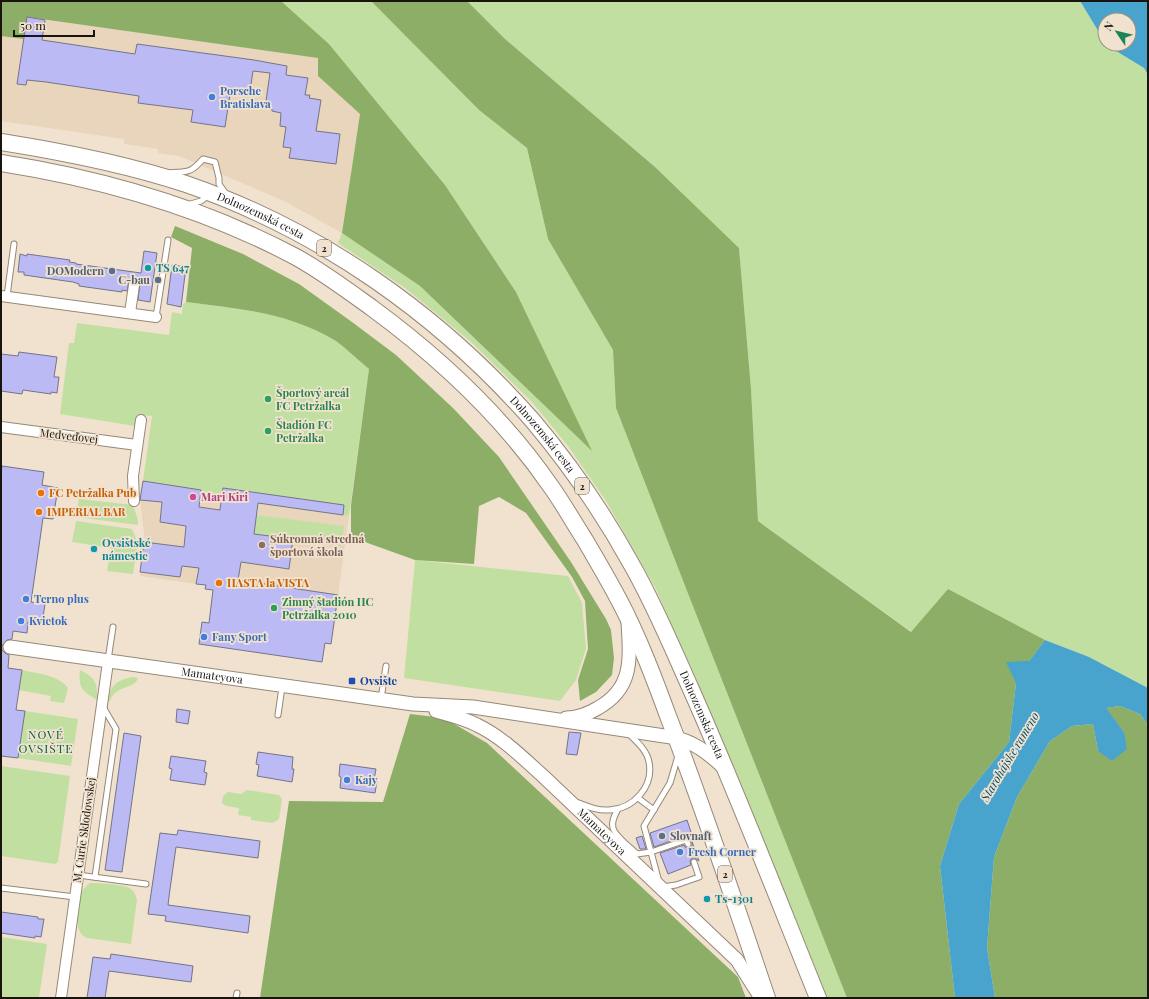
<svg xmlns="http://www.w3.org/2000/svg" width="1149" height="999" viewBox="0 0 1149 999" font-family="'Playfair Display',serif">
<rect width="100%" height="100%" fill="#f1e2cf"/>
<g fill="#e8d5bc">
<polygon points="27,17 318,58 318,76 360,114 342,233 284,201 179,156 158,153 158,149 124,144 124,139 1,121 1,36 23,39"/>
<polygon points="143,481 201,490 221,498 349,516 338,595 198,575 196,584 140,576 145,542 140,500"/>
</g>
<g fill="#c2dfa2">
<polygon points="281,1 371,1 479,110 527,148 548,239 613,350 616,408 687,591 847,998 825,998 705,700 655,587 606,501 568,446 532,402 471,342 405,288 338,243 342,233 420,286 591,450 516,292 445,185 329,44"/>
<polygon points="466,1 1080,1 1105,42 1105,44 1144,68 1148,75 1148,688 1089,657 1045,640 948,589 912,632 758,521 751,389 739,248 655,167 505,39"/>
<path d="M186 302C240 309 288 312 336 341 347 349 358 360 369 369L349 516 221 498 201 490 143 481 152 416 137 415 135 426 60 414 69 343H74L77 323 169 335 172 312 182 314 183 304Z"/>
<polygon points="79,499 133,505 138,520 138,525 76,517"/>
<polygon points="256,515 344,526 341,546 254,534"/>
<polygon points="76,521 132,529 138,543 133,574 107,571 111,548 72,542"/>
<polygon points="415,560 568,576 582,603 586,649 576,680 560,701 404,678"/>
<path d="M22 670C38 674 57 674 68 688L64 703 50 701 51 696 19 690Z"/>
<path d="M80 670C95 677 98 684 97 700 82 691 78 688 80 670Z"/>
<path d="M133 677 138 678C135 690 116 684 110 701H108C110 685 117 680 133 677Z"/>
<polygon points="25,711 78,719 71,766 18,758"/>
<polygon points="1,766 70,776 58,862 55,864 1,856"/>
<polygon points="247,790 279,795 282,799 279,819 273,823 251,820 251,817 238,815 239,808 226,806 222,803 223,796 228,792 241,794"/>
<path d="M90 883H95C104 884 124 884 131 889 135 892 136 896 137 900L131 944 87 938C74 932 78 917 80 906 80 902 80 896 81 893 83 889 87 885 90 883Z"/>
<polygon points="1,937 47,944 39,998 1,998"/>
</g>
<g fill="#8dae66">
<polygon points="1,1 281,1 329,44 445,185 516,292 592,451 420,286 342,233 360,114 318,76 318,58 27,17 23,39 1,36"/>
<polygon points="371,1 467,1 505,39 655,167 739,248 751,389 758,521 911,632 948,589 1045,640 1029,661 1016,683 1009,742 959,804 940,866 955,998 847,998 687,591 616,408 613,350 548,239 527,148 479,110"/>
<path d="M175 226 243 254 299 284 352 322 396 355 453 408 499 457 571 562 606 619 611 630 614 658 612 675 596 692 580 701 578 680 588 649 585 601 572 577 526 513 499 497 479 506 474 564 415 560 351 537V505L369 369C358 360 347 349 336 341 288 312 240 309 186 302L192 248 171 237Z"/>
<polygon points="1120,706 1140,714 1148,725 1148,998 995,998 987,948 994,857 1017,797 1050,741 1072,726 1093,724 1098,751 1124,732 1105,708"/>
<polygon points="410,714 444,718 487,743 738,977 746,998 260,998 289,801 383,802"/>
</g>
<g fill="#48a4cc">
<polygon points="1080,1 1148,1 1148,75 1144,68 1108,46 1106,44 1129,44 1129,20 1105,20 1105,42"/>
<polygon points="1045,640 1089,657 1148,688 1148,725 1140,714 1120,706 1106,708 1124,732 1127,749 1112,761 1098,751 1093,724 1072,726 1050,741 1017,797 994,857 987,948 995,998 955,998 940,866 959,804 1009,742 1016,683 1006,662 1029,661"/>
</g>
<g fill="#bcbaf5" stroke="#747487">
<polygon points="27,17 45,20 42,40 135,54 137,44 254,60 287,66 286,75 308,78 305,95 310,95 309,98 321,100 316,131 340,134 336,164 289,158 291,148 283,147 286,127 280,126 281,113 272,111 272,109 265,108 270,73 253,71 250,91 231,88 225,127 191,122 193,110 138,103 139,96 46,82 27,80 26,85 17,84"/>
<polygon points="144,251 157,253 150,302 138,300 140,283 135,279 129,281 127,291 122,290 122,292 79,286 79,284 73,282 24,275 24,272 18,272 20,254 27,256 27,254 70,260 69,262 76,263 76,264 141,273"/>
<polygon points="172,265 186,267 181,307 167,304"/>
<polygon points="19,352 57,357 54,377 59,377 57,393 51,392 51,394 23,390 22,394 1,391 1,354 18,356"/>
<polygon points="2,466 44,472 42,485 58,488 53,519 43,518 31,602 45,604 42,624 28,622 27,633 13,631 12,639 7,640 2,646 2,650 5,653 9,655 8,668 22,670 16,710 25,711 18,758 1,756 1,474"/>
<polygon points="143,481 201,490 199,507 220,510 223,488 344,505 343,515 258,503 254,534 293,539 289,569 241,562 238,580 338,595 331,644 325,643 322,662 199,644 202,622 209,623 213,590 205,589 206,585 196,584 199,568 182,566 180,577 140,572 144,542 184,547 186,526 160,522 162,502 140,500"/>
<polygon points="177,709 190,711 188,724 176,722"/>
<polygon points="569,732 581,733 577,755 566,754"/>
<polygon points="124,733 141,736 122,872 105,870"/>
<polygon points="258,752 293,757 292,769 294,769 292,782 257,776 259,765 256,764"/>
<polygon points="171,756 206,761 204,772 207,773 205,785 170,780 172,769 169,768"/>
<polygon points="340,764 376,769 374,780 377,781 375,793 340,788 341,777 339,776"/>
<polygon points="687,820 692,835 690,836 699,861 695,858 692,858 690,861 691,865 668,874 660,853 684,845 686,848 689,848 692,846 692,842 689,837 685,836 654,847 650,833"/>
<polygon points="178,830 260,841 258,858 176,847 170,889 168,905 250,916 248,933 165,921 166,916 148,914 160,833 177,835"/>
<polygon points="642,836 646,849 640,849 636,838"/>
<polygon points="1,912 38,917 38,919 44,919 41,937 35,936 35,938 1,933"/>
<polygon points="111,954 193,966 191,982 109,971 105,998 87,998 93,957 110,959"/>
</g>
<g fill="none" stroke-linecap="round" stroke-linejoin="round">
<g stroke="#958877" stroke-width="7">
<g id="service">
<path d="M169 173C188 171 190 174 203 159L215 162 219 178V184L226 194"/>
<polyline points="187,205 201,201 209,195"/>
<polyline points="7,296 14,244"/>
<polyline points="156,317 168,240"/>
<polyline points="108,660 113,627"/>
<polyline points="381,699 386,666"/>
<polyline points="278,715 282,687"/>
<polyline points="638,798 654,810"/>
<path d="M576 802C587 806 597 811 609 810 633 809 654 787 649 762 647 750 636 741 628 733"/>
<path d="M618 809C615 815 611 821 613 828 615 836 631 848 637 854L651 852 686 840 688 844"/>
<polyline points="78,875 146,884"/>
<polyline points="95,877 116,729 103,707"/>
<polyline points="659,882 644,826 670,783 678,756"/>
<polyline points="662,887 676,885 699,877 694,862"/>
<polyline points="1,888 75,897"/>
<polyline points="236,998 237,993"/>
</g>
</g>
<g stroke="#958877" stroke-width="12">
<g id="minor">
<polyline points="1,296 156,317"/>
<polyline points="130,313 134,285"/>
<polyline points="1,427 137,445"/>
<polyline points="134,501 133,476 141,420"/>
<polyline points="61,998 108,662"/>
</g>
</g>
<g stroke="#958877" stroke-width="15">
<g id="tertiary">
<path id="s1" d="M10 647 413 704 473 707 671 737C693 741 707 752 723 767"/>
<path id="s2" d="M436 711C450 715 464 718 477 725 502 737 523 758 543 776L737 960 761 998"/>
<path d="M566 718C578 718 588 714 598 708 634 688 630 658 628 622"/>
</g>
</g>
<g stroke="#958877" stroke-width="18">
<g id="primary">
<path id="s3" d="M1 142C64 152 126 164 186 184 320 230 440 315 533 421 571 466 605 516 633 567 655 606 672 647 690 687 736 790 776 894 818 998"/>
<path d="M1 163C103 179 204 208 296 257 323 272 347 290 372 308 440 358 504 418 552 488 564 505 574 523 585 540 600 566 616 592 629 620 644 651 656 683 668 716 704 809 735 903 767 998"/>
</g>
</g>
<use href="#service" stroke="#fff" stroke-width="5"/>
<use href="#minor" stroke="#fff" stroke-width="10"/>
<use href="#tertiary" stroke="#fff" stroke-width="13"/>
<use href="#primary" stroke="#fff" stroke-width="16"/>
</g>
<g fill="#3f7fe0" stroke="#f1e2cf" stroke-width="1.5">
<circle cx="212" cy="97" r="4"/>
<circle cx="26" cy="599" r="4"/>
<circle cx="21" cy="621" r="4"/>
<circle cx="204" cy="637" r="4"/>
<circle cx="347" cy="780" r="4"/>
<circle cx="680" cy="852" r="4"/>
</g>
<g fill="#0f9aa8" stroke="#f1e2cf" stroke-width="1.5">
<circle cx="148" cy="268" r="4"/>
<circle cx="94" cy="549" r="4"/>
<circle cx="707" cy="899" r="4"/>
</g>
<g fill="#5c6f8a" stroke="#f1e2cf" stroke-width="1.5">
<circle cx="112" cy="271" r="4"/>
<circle cx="158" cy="280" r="4"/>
<circle cx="662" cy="836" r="4"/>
</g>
<g fill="#2e9e5b" stroke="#f1e2cf" stroke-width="1.5">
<circle cx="268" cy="399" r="4"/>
<circle cx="268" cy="431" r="4"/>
<circle cx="274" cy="608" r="4"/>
</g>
<g fill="#e8710a" stroke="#f1e2cf" stroke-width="1.5">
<circle cx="41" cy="493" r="4"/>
<circle cx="39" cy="512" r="4"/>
<circle cx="219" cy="583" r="4"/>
</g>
<circle fill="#d1479c" stroke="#f1e2cf" stroke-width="1.5" cx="193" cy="497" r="4"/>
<circle fill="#8d6e63" stroke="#f1e2cf" stroke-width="1.5" cx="262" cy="545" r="4"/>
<rect fill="#1a4fb4" stroke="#f1e2cf" stroke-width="1.5" x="348" y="677" width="8" height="8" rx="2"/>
<g text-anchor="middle" stroke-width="3.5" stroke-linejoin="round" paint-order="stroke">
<g fill="#f1e2cf" stroke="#5a5248" stroke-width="1">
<rect x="317" y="240" width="14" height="16" rx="3"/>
<rect x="575" y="478" width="14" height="16" rx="3"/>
<rect x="718" y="866" width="14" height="16" rx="3"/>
</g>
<g font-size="10" font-weight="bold" fill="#19140e">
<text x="324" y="252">2</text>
<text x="582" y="490">2</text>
<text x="725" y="878">2</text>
</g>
<g font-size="11" font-weight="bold" fill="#366cbe" stroke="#f1e2cf" text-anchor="start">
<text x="220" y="95">Porsche<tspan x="220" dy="13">Bratislava</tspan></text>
<text x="34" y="603">Terno plus</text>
<text x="29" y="625">Kvietok</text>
<text x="212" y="641">Fany Sport</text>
<text x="355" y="784">Kajy</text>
<text x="688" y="856">Fresh Corner</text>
</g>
<g font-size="11" fill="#19140e" stroke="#f1e2cf">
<text dy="4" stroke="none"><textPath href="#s3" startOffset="271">Dolnozemská cesta</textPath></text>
<text dy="4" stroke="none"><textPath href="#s3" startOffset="631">Dolnozemská cesta</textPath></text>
<text transform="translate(69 436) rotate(7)" y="4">Medveďovej</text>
<text dy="4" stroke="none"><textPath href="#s1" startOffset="204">Mamateyova</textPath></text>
<text dy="4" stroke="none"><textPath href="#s3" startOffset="955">Dolnozemská cesta</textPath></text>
<text transform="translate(84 830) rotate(-82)" y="4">M. Curie Sklodowskej</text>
<text dy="4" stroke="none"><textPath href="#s2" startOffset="208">Mamateyova</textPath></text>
</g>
<g font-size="11" font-weight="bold" fill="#0d838f" stroke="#f1e2cf" text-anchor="start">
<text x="156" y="272">TS 647</text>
<text x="102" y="547">Ovsištské<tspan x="102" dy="13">námestie</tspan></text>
<text x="715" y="903">Ts-1301</text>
</g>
<g font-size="11" font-weight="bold" fill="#4e5e75" stroke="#f1e2cf" text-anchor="end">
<text x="104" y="275">DOModern</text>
<text x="150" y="284">C-bau</text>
<text x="670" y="840" text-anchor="start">Slovnaft</text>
</g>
<g font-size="11" font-weight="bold" fill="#27864d" stroke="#f1e2cf" text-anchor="start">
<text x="276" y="397">Športový areál<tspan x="276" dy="13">FC Petržalka</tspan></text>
<text x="276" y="429">Štadión FC<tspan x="276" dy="13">Petržalka</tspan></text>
<text x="282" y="606">Zimný štadión HC<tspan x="282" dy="13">Petržalka 2010</tspan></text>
</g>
<g font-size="11" font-weight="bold" fill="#c56008" stroke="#f1e2cf" text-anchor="start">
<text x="49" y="497">FC Petržalka Pub</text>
<text x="47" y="516">IMPERIAL BAR</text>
<text x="227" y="587">HASTA la VISTA</text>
</g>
<g font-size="11" font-weight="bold" fill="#b23c85" stroke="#f1e2cf" text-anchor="start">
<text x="201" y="501">Mari Kiri</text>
</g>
<g font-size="11" font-weight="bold" fill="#785e54" stroke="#f1e2cf" text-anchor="start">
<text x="270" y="543">Súkromná stredná<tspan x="270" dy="13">športová škola</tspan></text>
</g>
<g font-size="11" font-weight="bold" fill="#164399" stroke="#f1e2cf" text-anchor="start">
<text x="360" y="685">Ovsište</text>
</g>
<g font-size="12" letter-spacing="1" fill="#006441" stroke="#f1e2cf">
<text x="46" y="739">NOVÉ<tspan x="46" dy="14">OVSIŠTE</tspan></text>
</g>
<g font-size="12" font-style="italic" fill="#00506c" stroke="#f1e2cf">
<text transform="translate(1010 757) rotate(-59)" y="4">Starohájske rameno</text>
</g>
</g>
<rect width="1149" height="999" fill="none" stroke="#19140e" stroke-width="4"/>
<g transform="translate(1117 32) rotate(305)"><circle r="19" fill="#f1e2cf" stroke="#9b9082"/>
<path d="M0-3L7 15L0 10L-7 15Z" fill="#218159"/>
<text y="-6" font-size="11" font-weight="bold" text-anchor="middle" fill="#19140e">N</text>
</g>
<path d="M14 30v6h80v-6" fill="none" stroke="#19140e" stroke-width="2"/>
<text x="20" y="30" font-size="12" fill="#19140e" stroke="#f1e2cf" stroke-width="3" paint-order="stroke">50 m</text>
</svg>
